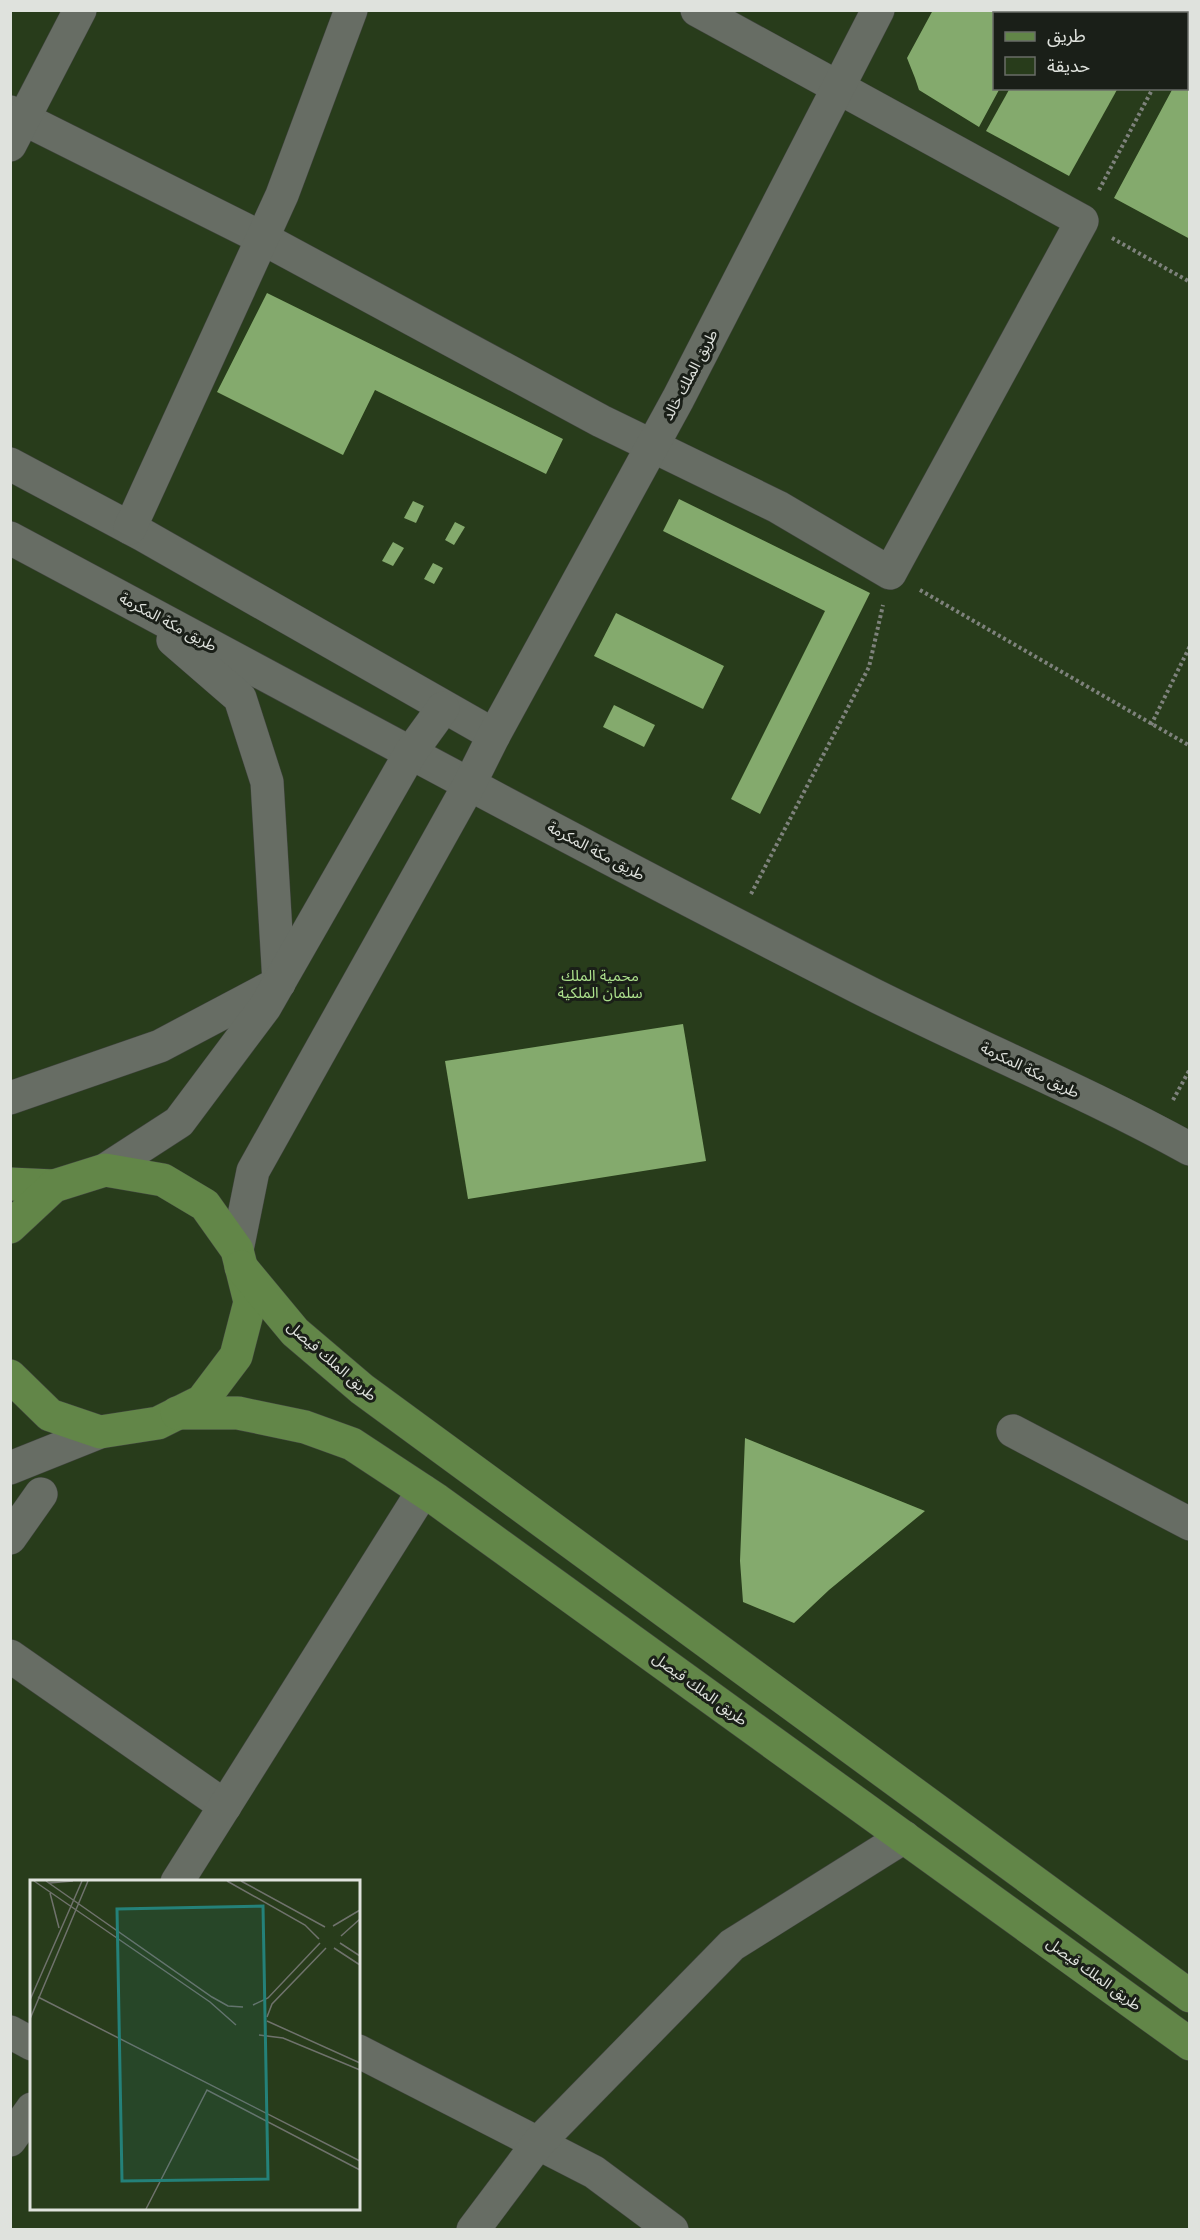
<svg xmlns="http://www.w3.org/2000/svg" width="1200" height="2240" viewBox="0 0 1200 2240" font-family="Arial,'Noto Sans Arabic',sans-serif">
<rect width="100%" height="100%" fill="#242821"/>
<path fill="#283c1b" fill-rule="evenodd" d="M11 11H1189V2229H11ZM994 14H1186V88H994ZM32 1882H358V2208H32Z"/>
<g fill="#84aa6d">
<polygon points="933,10 1044,10 1043,14 994,14 994,88 1000,88 979,127 919,90 915,78 907,58"/>
<polygon points="1053,10 1161,10 1159,14 1051,14"/>
<polygon points="1190,57 1190,239 1114,198 1173,88 1186,88 1186,63"/>
<polygon points="1010,88 1118,88 1069,176 986,131"/>
<polygon points="267,293 563,439 546,474 375,390 343,455 217,392"/>
<polygon points="679,499 870,593 760,814 731,799 825,611 663,531"/>
<polygon points="413,501 424,506 416,523 404,518"/>
<polygon points="455,522 465,527 454,545 445,540"/>
<polygon points="393,542 404,548 393,566 382,561"/>
<polygon points="433,563 443,568 434,584 424,579"/>
<polygon points="616,613 724,666 703,709 594,656"/>
<polygon points="614,705 655,725 644,747 603,727"/>
<polygon points="683,1024 706,1161 468,1199 445,1061"/>
<polygon points="745,1438 925,1511 829,1590 794,1623 743,1602 740,1561"/>
</g>
<g fill="none" stroke-linecap="round" stroke-linejoin="round">
<g stroke="#3f433d" stroke-width="34">
<g id="minor">
<polyline points="10,112 262,238 601,421 778,507 890,573 1082,221 697,10"/>
<polyline points="10,145 80,10"/>
<polyline points="10,464 143,535 494,735"/>
<polyline points="130,528 282,195 351,10"/>
<path d="M10 538C291 688 570 841 854 985 965 1042 1081 1089 1190 1149"/>
<polyline points="10,1098 160,1046 279,983 267,782 240,698 173,640"/>
<polyline points="105,1170 179,1122 265,1007 411,752 443,708"/>
<polyline points="237,1250 253,1171 469,785 494,735 678,399 878,10"/>
<polyline points="1013,1431 1190,1524"/>
<polyline points="10,1468 100,1432"/>
<polyline points="10,1538 41,1494"/>
<polyline points="10,1656 225,1806"/>
<polyline points="177,1882 423,1491"/>
<polyline points="10,2032 32,2044"/>
<polyline points="358,2051 594,2172 672,2230"/>
<polyline points="10,2140 32,2109"/>
<polyline points="473,2230 539,2142 732,1945 904,1837"/>
</g>
</g>
<g stroke="#3f433d" stroke-width="34">
<g id="major">
<polyline points="10,1184 54,1186"/>
<polyline points="10,1227 54,1186 105,1170 163,1180 205,1205 237,1250 250,1302 236,1356 202,1401 158,1423 100,1432 50,1415 10,1376"/>
<polyline points="241,1267 295,1332 362,1389 1190,1996"/>
<polyline points="177,1413 238,1413 305,1427 352,1444 437,1500 1190,2044"/>
</g>
</g>
<g stroke="#7e827c" stroke-width="4" stroke-dasharray="3 3" stroke-linecap="butt">
<polyline points="1186,27 1190,21"/>
<polyline points="1099,190 1153,88"/>
<polyline points="1112,238 1190,282"/>
<polyline points="920,590 1190,746"/>
<polyline points="1151,725 1190,646"/>
<polyline points="751,894 869,667 883,605"/>
<polyline points="1173,1100 1190,1069"/>
</g>
<use href="#minor" stroke="#676d64" stroke-width="33"/>
<use href="#major" stroke="#628648" stroke-width="33"/>
</g>
<g text-anchor="middle" stroke-width="6" stroke-linejoin="round" paint-order="stroke">
<g font-size="15" fill="#dfe2dd" stroke="#1a1f18">
<text transform="translate(690 375) rotate(-62)" y="5">طريق الملك خالد</text>
<text transform="translate(168 622) rotate(28)" y="5">طريق مكة المكرمة</text>
<text transform="translate(596 851) rotate(28)" y="5">طريق مكة المكرمة</text>
<text transform="translate(1030 1070) rotate(26)" y="5">طريق مكة المكرمة</text>
<text transform="translate(332 1361) rotate(41)" y="5">طريق الملك فيصل</text>
<text transform="translate(700 1689) rotate(36)" y="5">طريق الملك فيصل</text>
<text transform="translate(1094 1974) rotate(36)" y="5">طريق الملك فيصل</text>
</g>
<g font-size="15" fill="#ace08c" stroke="#1a1f18">
<text x="600" y="981">محمية الملك<tspan x="600" dy="17">سلمان الملكية</tspan></text>
</g>
</g>
<g transform="translate(30 1880)">
<rect width="330" height="330" fill="#242821"/>
<path d="M0 1H330V329H0Z" fill="#283c1b"/>
<path fill="none" stroke="#6f726c" stroke-width="1.5" d="M4 1 180 122 206 145M16 1 182 117 198 126 213 127M197 1 275 45 289 59M211 1 295 47M19 3 43 1M20 13 29 48M303 46 330 30M311 56 330 39M310 63 330 76M304 68 330 85M8 117 330 281M0 120 52 1M223 125 238 118 290 63M237 137 242 124 296 68M0 139 58 1M237 141 330 183M229 155 253 158 330 190M116 329 177 210 330 290"/>
<path fill="#248179" fill-opacity="0.15" stroke="#248179" stroke-width="3" d="M233 26 238 299 92 301 87 29Z"/>
<rect width="330" height="330" fill="none" stroke="#dfe2dd" stroke-width="3"/>
</g>
<rect width="1200" height="2240" fill="none" stroke="#dfe2dd" stroke-width="24"/>
<rect x="993" y="12" width="195" height="78" fill="#1a1f18" stroke="#696d67" stroke-width="1.5"/>
<rect x="1005" y="32" width="30" height="9" fill="#628648" stroke="#696d67" stroke-width="1.5"/>
<text x="1047" y="42" font-size="18" fill="#dfe2dd">طريق</text>
<rect x="1005" y="57" width="30" height="18" fill="#283c1b" stroke="#696d67" stroke-width="1.5"/>
<text x="1047" y="72" font-size="18" fill="#dfe2dd">حديقة</text>
</svg>
